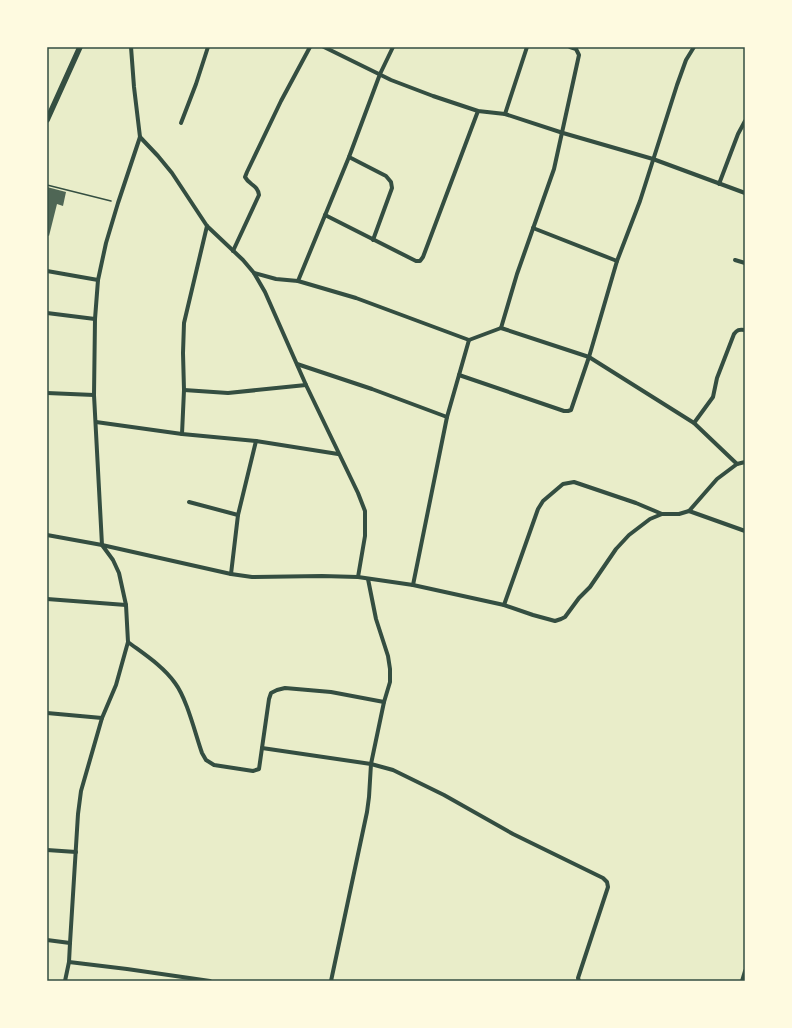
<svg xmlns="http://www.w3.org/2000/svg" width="792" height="1028" viewBox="0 0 792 1028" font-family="'Nunito Sans',sans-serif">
<rect width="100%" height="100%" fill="#e9edc9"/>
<polygon fill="#4f6655" points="47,187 66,192 63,206 57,204 49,236 47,235"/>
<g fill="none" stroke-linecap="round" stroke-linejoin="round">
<polyline stroke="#344e41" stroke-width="1.5" points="47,185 111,201"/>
<g stroke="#344e41" stroke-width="4">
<polyline points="324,47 391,80 433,96 478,111 505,114 563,133 653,159 745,193"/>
<polyline points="505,114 527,47"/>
<polyline points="181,123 196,84 208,47"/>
<polyline points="140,137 158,156 172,173 207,226 243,260 254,273 265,292 306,385 358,493 365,511 365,536 358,577"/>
<polyline points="349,157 386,176 391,182 392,188 373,240"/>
<polyline points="719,184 738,134 745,121"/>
<polyline points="325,215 412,259 416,261 420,261 423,257 478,111"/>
<polyline points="533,228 617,261"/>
<path d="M233 251 259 195C258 185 249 185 245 177L247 172 281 101 310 47"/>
<polyline points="735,260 745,263"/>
<polyline points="47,271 98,280"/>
<polyline points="254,273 276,279 298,281 356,298 469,340"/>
<polyline points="298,281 349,157 380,74 393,47"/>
<polyline points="47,313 95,319"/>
<polyline points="501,328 589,357 694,423 737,464"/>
<polyline points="297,364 372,389 447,417"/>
<polyline points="459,375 564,411 568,411 571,410 589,357 617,261 640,201 677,85 686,60 694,47"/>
<polyline points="184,390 228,393 306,385"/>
<polyline points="47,393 94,395"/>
<polyline points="96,422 182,434 256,441 338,454"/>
<path d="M694 423 713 397 717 378 734 334C737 330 739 329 745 330"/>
<polyline points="182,434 184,390 183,353 184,323 207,226"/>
<polyline points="189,502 238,515"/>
<polyline points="689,511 745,531"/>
<polyline points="47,535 102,545 231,574 252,577 322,576 358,577 413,585 504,605 533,615 555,621 561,619 565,617 579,598 590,587 616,549 629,535 650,519 662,514 679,514 689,511 717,479 737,464 745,462"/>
<polyline points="231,574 238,515 256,441"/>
<polyline points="413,585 447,417 469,340 501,328 517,274 554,169 579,55 576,49 570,47"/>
<polyline points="47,599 126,605"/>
<polyline points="504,605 538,509 543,501 563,484 574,482 636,503 662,514"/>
<path d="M128 642C144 654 163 666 175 683 187 699 195 733 202 753L206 760 214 765 253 771 259 769 269 699 271 693 277 690 285 688 331 692 384 702"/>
<polyline points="47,713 102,718"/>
<polyline points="262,748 371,764 393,770 444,795 513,834 603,878 607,882 608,887 578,978 579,981"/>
<polyline points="47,850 76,852"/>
<polyline points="47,940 70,943"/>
<polyline points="69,962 127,969 210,981"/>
<polyline points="65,981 69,962 70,943 78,814 81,791 102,718 116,685 128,642 126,605 119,573 113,560 102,545 94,395 95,319 98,280 106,243 118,203 140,137 134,87 131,47"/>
<polyline points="331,981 367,812 369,797 371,764 384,702 390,682 390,669 388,656 376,619 368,579"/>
<polyline points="742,981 745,971"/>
</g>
<polyline stroke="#344e41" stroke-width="5.5" points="47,120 80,47"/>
</g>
<rect width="792" height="1028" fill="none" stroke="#fefae0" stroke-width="96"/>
<rect x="48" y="48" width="696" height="932" fill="none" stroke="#344e41" stroke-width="1.5"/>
</svg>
